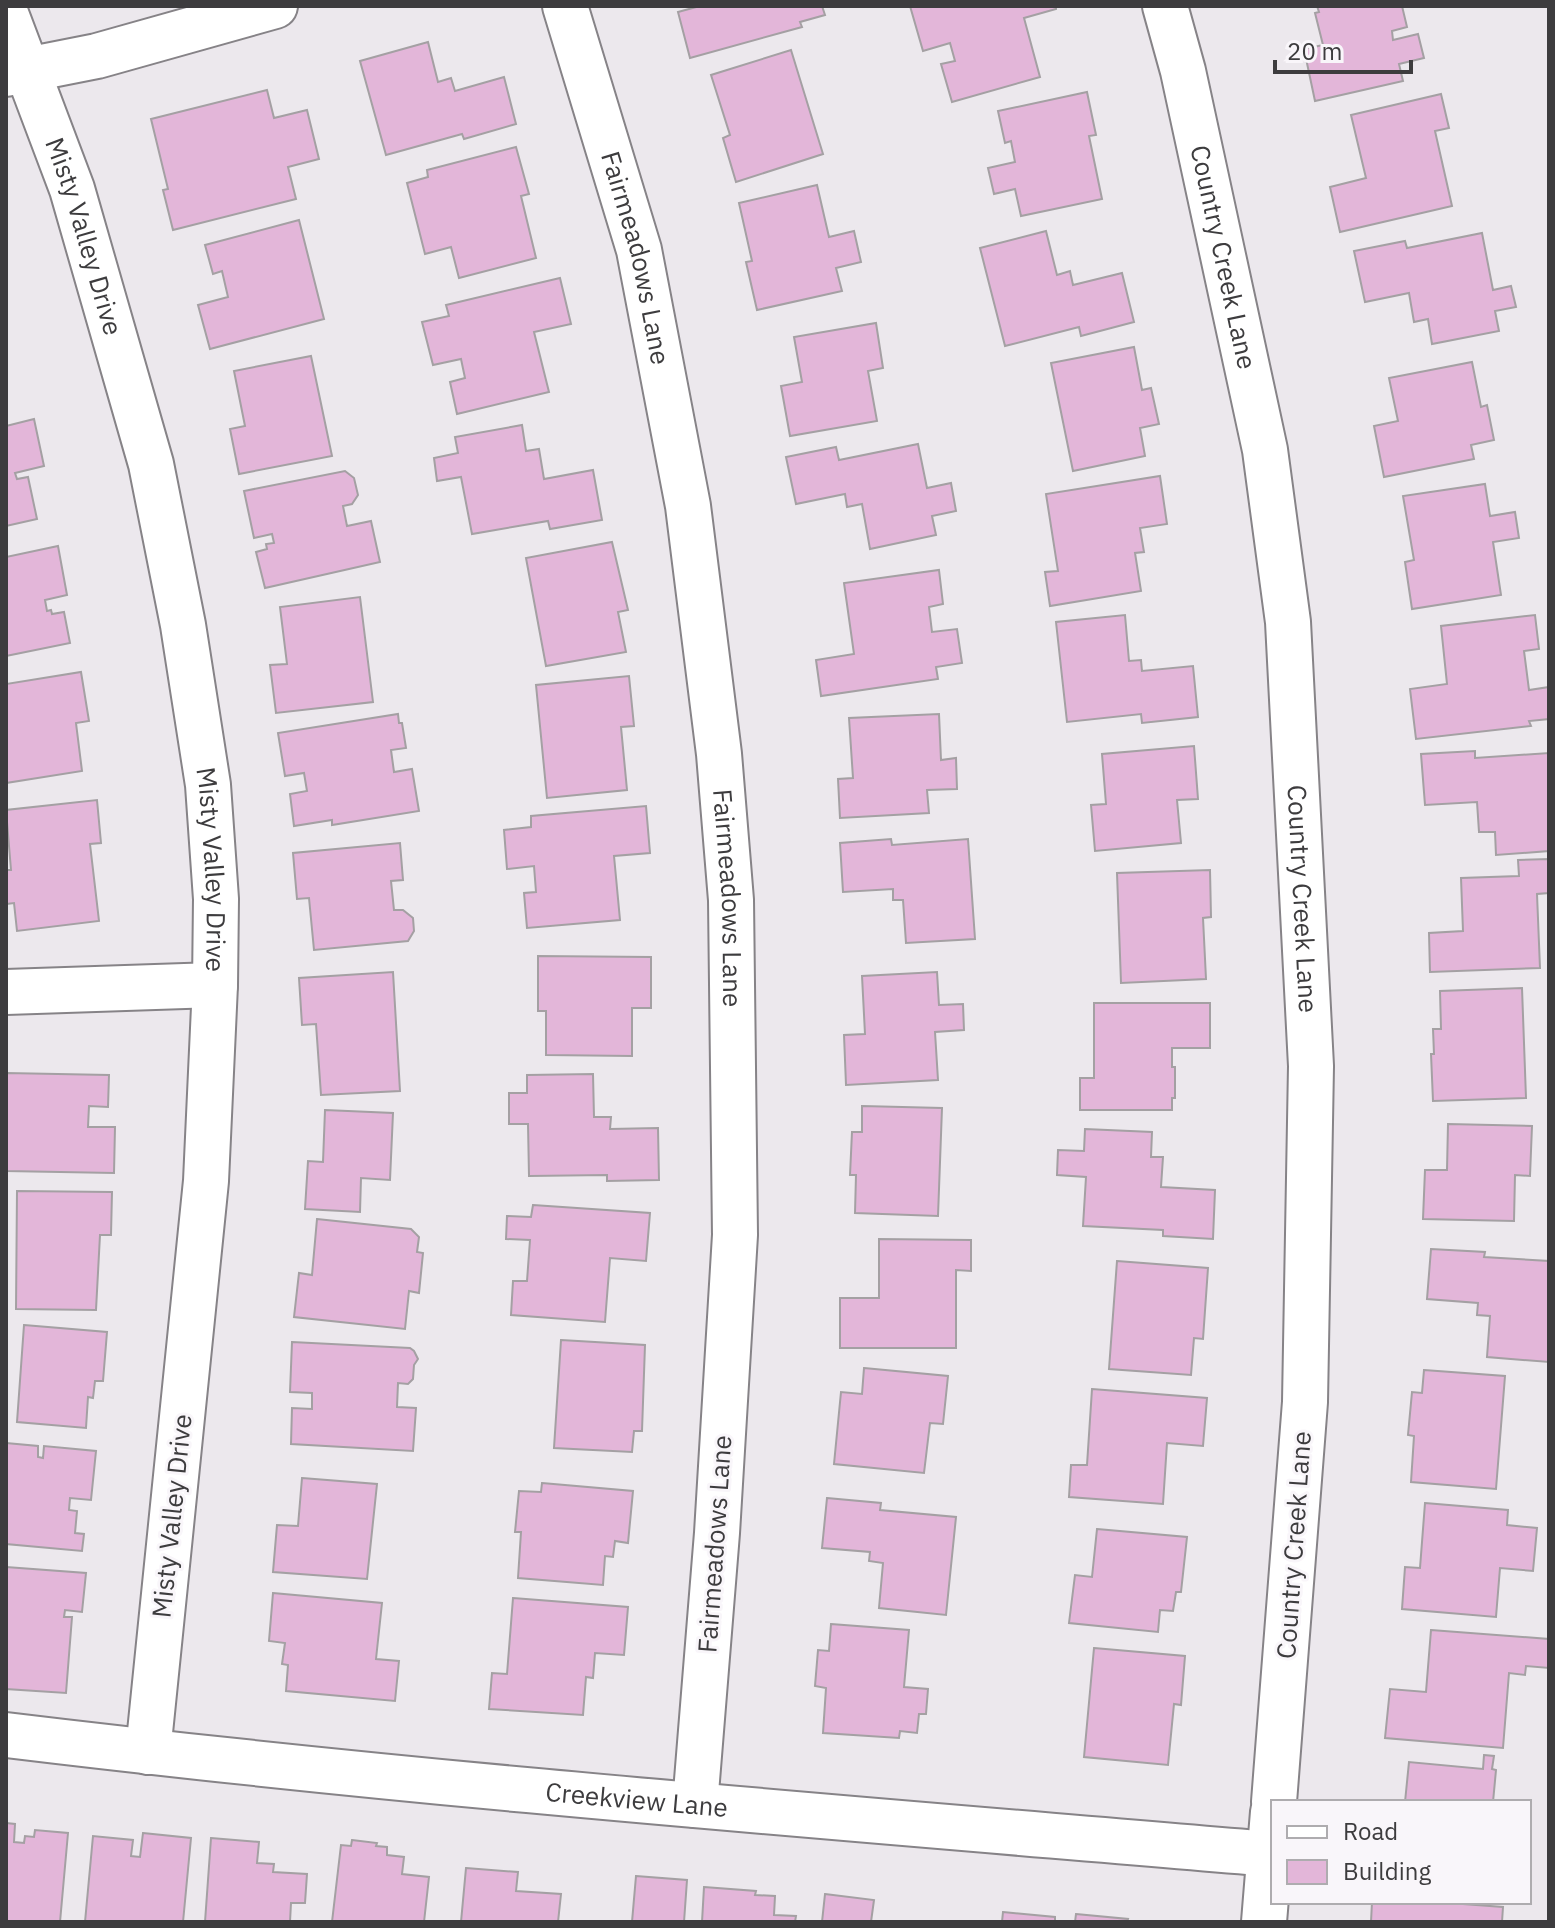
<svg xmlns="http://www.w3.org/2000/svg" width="1555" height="1928" viewBox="0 0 1555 1928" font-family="'IBM Plex Sans',sans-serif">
<rect width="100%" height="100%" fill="#ece8ed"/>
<g fill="#e3b6d9" stroke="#a4a0a3" stroke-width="2">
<polygon points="700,6 822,6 825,15 800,22 802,27 690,58 678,12"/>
<polygon points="910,6 1056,6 1056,9 1024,18 1040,77 952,102 941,64 955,61 950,43 923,51"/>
<polygon points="1317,6 1402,6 1407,27 1392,31 1393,40 1418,34 1424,58 1399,64 1403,81 1315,101 1304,49 1323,45 1315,13 1319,12"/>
<polygon points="428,42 438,82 451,78 455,91 504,77 516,124 464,139 462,134 386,155 360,61"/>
<polygon points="791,50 823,154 736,182 723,138 730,135 711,75"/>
<polygon points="267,90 274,118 307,110 319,159 288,167 296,199 173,230 163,190 168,189 151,119"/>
<polygon points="1087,92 1096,135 1089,136 1102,199 1021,216 1015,189 994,194 988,168 1015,162 1011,141 1005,143 998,111"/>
<polygon points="1441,94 1449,128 1435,131 1452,206 1340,232 1330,187 1366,178 1351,115"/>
<polygon points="516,147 529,194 521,196 536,258 459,278 451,247 425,254 407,183 428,177 427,170"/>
<polygon points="817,185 829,237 854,231 861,262 836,268 842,291 757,310 746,262 752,261 739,203"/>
<polygon points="299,220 324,319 210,349 198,305 228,297 222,271 213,274 205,245"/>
<polygon points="1046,231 1057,275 1070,271 1073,285 1122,273 1134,322 1081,336 1079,327 1005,346 980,248"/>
<polygon points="1482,233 1493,290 1511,286 1516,307 1495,311 1499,331 1432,344 1428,319 1414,322 1409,293 1365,302 1354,251 1405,241 1407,248"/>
<polygon points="560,278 571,324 534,332 549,392 457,414 450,382 465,378 461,359 433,365 422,322 449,316 446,305"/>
<polygon points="876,323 883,368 868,371 877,421 790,436 781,386 802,382 794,337"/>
<polygon points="1134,347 1142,390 1151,388 1159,424 1140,428 1145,456 1073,471 1051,363"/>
<polygon points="311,356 332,456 239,474 230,429 245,426 234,371"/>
<polygon points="1472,362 1481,407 1487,405 1494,440 1471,445 1474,459 1384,477 1374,426 1398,421 1389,378"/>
<polygon points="34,419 44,466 15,473 17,479 28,477 37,519 6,526 6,426"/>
<polygon points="522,425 526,451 539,449 544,479 593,470 602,520 550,529 548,521 472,534 461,477 437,481 434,458 458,453 455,437"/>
<polygon points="918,444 927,488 951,483 956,511 932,516 936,535 870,549 862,504 847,507 845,494 796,504 786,457 836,447 839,460"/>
<polygon points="345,471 354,478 358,495 352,504 343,506 347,526 371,521 380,562 265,588 256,552 267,549 266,544 274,543 272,534 254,538 244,491"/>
<polygon points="1160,476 1167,524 1140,528 1144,552 1135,553 1141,591 1050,606 1045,572 1058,571 1046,494"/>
<polygon points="1485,484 1490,516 1515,512 1519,538 1493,542 1501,595 1412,609 1405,562 1414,560 1403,496"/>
<polygon points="612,542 628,610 618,612 626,652 546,666 526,558"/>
<polygon points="58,546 67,595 45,600 47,611 51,610 52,614 64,612 70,643 6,656 6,557"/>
<polygon points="939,570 943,604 929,607 932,632 957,629 962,663 936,667 938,679 821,696 816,660 854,654 844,583"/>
<polygon points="360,597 373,702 276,713 270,665 287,664 280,607"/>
<polygon points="1125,615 1129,661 1141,660 1142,671 1193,666 1198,717 1142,723 1141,714 1067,722 1056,622"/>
<polygon points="1535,615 1539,649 1524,651 1529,690 1549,687 1549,719 1529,721 1531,726 1416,739 1410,689 1447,684 1441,626"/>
<polygon points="81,672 89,721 76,723 82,771 6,783 6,684"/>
<polygon points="629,676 634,726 621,727 627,790 547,798 536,685"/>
<polygon points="398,714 399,723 402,723 406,748 391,750 394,772 412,769 419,811 332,825 332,820 294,826 290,794 307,791 304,773 285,776 278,733"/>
<polygon points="939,714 941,760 956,758 957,789 927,790 929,813 840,818 838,779 853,778 849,718"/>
<polygon points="1194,746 1198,799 1177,800 1181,843 1095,851 1091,805 1106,804 1102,754"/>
<polygon points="1475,751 1475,758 1549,753 1549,851 1496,855 1495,832 1479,832 1477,802 1425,805 1421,754"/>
<polygon points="97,800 101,843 90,844 99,921 17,931 14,903 6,904 6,870 11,870 6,810"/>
<polygon points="646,806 650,853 614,856 620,920 527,928 524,893 536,892 534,866 507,869 504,830 531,827 531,816"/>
<polygon points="891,839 892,845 968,839 975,939 906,943 903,900 893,900 893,889 843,892 840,843"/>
<polygon points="400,843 403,880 391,881 394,910 403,910 413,918 414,931 408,941 314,950 309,898 297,899 293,853"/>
<polygon points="1549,859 1549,893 1537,894 1540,968 1430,972 1429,933 1463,931 1461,878 1519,876 1518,860"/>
<polygon points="1210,870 1211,917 1203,918 1206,979 1121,983 1117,873"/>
<polygon points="538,956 651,957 651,1008 632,1008 632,1056 546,1055 546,1011 538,1011"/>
<polygon points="393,972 400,1091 321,1095 316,1024 302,1025 299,978"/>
<polygon points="937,972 939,1005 963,1004 964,1030 935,1032 938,1080 846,1085 844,1035 865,1034 862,976"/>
<polygon points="1522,988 1526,1098 1433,1101 1431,1054 1434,1054 1433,1029 1441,1029 1440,991"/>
<polygon points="1094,1003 1210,1003 1210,1048 1172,1048 1172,1067 1175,1067 1175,1098 1172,1098 1172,1110 1080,1110 1080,1078 1094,1078"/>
<polygon points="6,1073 109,1075 108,1107 89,1106 88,1127 115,1127 114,1173 6,1171"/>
<polygon points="593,1074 594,1117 611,1117 610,1129 658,1128 659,1180 607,1181 607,1175 529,1176 528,1124 509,1124 509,1093 527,1093 527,1075"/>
<polygon points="862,1106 942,1108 938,1216 855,1213 856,1175 850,1175 852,1132 862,1132"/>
<polygon points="325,1110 393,1113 390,1180 361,1178 360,1212 305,1209 308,1161 323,1162"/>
<polygon points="1448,1124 1532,1126 1530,1176 1515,1175 1514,1221 1423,1219 1425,1170 1447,1170"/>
<polygon points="1085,1129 1152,1132 1151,1157 1163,1157 1161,1187 1215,1190 1213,1239 1163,1236 1163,1230 1083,1226 1086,1177 1057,1175 1058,1150 1084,1151"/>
<polygon points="17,1191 112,1192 111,1235 100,1235 96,1310 16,1309"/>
<polygon points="533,1205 650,1213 646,1261 610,1258 605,1322 511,1315 513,1281 527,1281 530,1240 506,1239 507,1216 531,1217"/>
<polygon points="317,1219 411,1229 419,1237 417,1252 423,1253 419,1293 409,1291 405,1329 294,1317 299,1273 312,1275"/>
<polygon points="879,1239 971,1240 971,1271 956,1270 956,1348 840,1348 840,1298 879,1298"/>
<polygon points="1431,1249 1485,1252 1484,1257 1549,1261 1549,1362 1487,1357 1490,1316 1477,1315 1478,1303 1427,1299"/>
<polygon points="1117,1261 1208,1268 1203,1339 1194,1338 1191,1375 1109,1369"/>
<polygon points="24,1325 107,1332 103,1381 95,1381 93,1398 88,1397 86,1428 17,1422"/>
<polygon points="561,1340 645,1345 642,1431 634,1431 632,1452 554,1448"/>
<polygon points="292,1342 410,1348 414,1351 418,1359 414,1365 413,1379 408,1384 398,1383 397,1407 416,1408 413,1451 291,1444 292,1408 312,1409 312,1393 290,1392"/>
<polygon points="864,1368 948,1376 943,1424 930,1423 924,1473 834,1464 841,1392 862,1394"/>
<polygon points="1424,1370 1505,1376 1496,1489 1411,1482 1414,1436 1408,1435 1412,1392 1422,1393"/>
<polygon points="1092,1389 1207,1398 1203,1446 1167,1443 1163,1504 1069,1497 1071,1465 1087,1465"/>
<polygon points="6,1443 38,1446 38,1457 43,1458 44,1446 96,1451 91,1500 70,1498 69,1510 77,1511 75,1533 84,1534 82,1551 6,1544"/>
<polygon points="302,1478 377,1484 367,1579 273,1572 277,1525 298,1526"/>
<polygon points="542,1483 633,1491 628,1543 615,1541 613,1557 605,1556 603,1585 518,1578 521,1532 515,1532 519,1491 541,1492"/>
<polygon points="827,1498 881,1503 880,1510 956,1517 946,1615 879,1608 883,1563 869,1561 870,1552 822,1548"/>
<polygon points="1425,1503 1508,1510 1507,1525 1537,1528 1533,1571 1500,1568 1496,1617 1402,1609 1405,1567 1420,1568"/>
<polygon points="1097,1529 1187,1537 1181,1592 1176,1592 1173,1611 1160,1610 1158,1632 1069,1623 1075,1575 1092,1577"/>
<polygon points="6,1567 86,1573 82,1612 65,1610 64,1617 72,1617 66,1693 6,1689"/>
<polygon points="273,1593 382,1603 376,1659 399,1661 395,1701 286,1691 288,1665 282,1664 285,1643 269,1641"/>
<polygon points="513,1598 628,1607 624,1655 595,1653 593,1678 586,1677 583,1715 489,1709 492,1673 507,1674"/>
<polygon points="831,1624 909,1630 904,1687 928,1689 926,1714 919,1714 917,1733 900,1731 899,1738 823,1733 826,1688 815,1686 818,1650 829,1651"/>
<polygon points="1431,1630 1549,1639 1549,1668 1526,1666 1525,1675 1509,1673 1503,1748 1385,1738 1390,1689 1426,1692"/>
<polygon points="1094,1648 1185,1656 1181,1705 1174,1704 1168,1765 1084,1757"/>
<polygon points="1484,1755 1494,1756 1492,1769 1496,1770 1493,1802 1405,1802 1409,1762 1483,1769"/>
<polygon points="6,1823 15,1824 14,1842 24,1843 25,1836 34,1837 35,1830 68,1833 60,1922 6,1922"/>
<polygon points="143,1833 191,1838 183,1922 85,1922 93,1836 133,1840 131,1856 140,1857"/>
<polygon points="211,1838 259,1842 257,1863 274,1864 273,1872 307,1874 305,1903 291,1903 290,1922 205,1922"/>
<polygon points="352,1840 377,1843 376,1846 387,1847 387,1855 404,1857 402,1874 429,1877 424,1922 332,1922 341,1845 351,1846"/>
<polygon points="466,1868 518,1872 516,1891 561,1894 558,1922 461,1922"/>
<polygon points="636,1876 687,1880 684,1922 632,1922"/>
<polygon points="704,1887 756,1891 755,1895 775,1896 774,1915 796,1916 795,1922 702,1922"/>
<polygon points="825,1894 874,1900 871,1922 822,1922"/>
<polygon points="1372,1902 1436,1902 1503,1907 1502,1922 1371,1922"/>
<polygon points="1003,1912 1055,1917 1055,1922 1002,1922"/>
<polygon points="1076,1914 1128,1919 1127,1922 1075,1922"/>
</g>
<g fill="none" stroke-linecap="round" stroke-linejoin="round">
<g stroke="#868387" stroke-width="48">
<g id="minor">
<path id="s1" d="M565 6 639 250 688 506 719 754 731 900 735 1235 717 1533 695 1805"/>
<path id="s2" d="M6 14 72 189 151 464 183 625 208 785 216 899 215 985 206 1181 148 1752"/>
<polyline points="6,74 97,56 275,6"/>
<polyline points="6,992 215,985"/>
<path id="s3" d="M6 1735C426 1786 848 1818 1270 1854"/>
</g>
</g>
<g stroke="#868387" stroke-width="48">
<g id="tertiary">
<path id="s4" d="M1165 6 1183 71 1265 450 1288 622 1311 1066 1305 1402 1274 1802"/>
<polyline points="1264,1922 1273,1812"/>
</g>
</g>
<use href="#minor" stroke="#fff" stroke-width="44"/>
<use href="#tertiary" stroke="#fff" stroke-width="44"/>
</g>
<g text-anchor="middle" stroke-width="6" stroke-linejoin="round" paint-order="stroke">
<g font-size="26" fill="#3d3c3e" stroke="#f9f6fa">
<text dy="9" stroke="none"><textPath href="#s2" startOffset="236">Misty Valley Drive</textPath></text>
<text dy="9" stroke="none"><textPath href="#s1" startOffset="262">Fairmeadows Lane</textPath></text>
<text dy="9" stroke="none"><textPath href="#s4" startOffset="258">Country Creek Lane</textPath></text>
<text dy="9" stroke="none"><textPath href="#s2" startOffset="884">Misty Valley Drive</textPath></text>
<text dy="9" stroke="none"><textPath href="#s1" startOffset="910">Fairmeadows Lane</textPath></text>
<text dy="9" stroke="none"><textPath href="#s4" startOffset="906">Country Creek Lane</textPath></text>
<text transform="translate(172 1516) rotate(-84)" y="9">Misty Valley Drive</text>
<text transform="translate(715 1544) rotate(-86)" y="9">Fairmeadows Lane</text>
<text transform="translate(1294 1545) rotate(-86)" y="9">Country Creek Lane</text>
<text dy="9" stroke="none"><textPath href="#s3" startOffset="634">Creekview Lane</textPath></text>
</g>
</g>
<rect width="1555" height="1928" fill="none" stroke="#3d3c3e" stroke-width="16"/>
<rect x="1271" y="1800" width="260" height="104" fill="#f9f6fa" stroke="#aeacaf" stroke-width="2"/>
<rect x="1287" y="1826" width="40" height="12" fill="#ffffff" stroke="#aeacaf" stroke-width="2"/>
<text x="1343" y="1840" font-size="24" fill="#3d3c3e">Road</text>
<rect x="1287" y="1860" width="40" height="24" fill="#e3b6d9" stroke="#aeacaf" stroke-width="2"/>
<text x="1343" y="1880" font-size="24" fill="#3d3c3e">Building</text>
<path d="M1275 60v12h136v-12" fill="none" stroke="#3d3c3e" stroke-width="4"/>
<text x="1287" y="60" font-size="24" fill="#3d3c3e" stroke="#f9f6fa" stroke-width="6" paint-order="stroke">20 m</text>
</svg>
